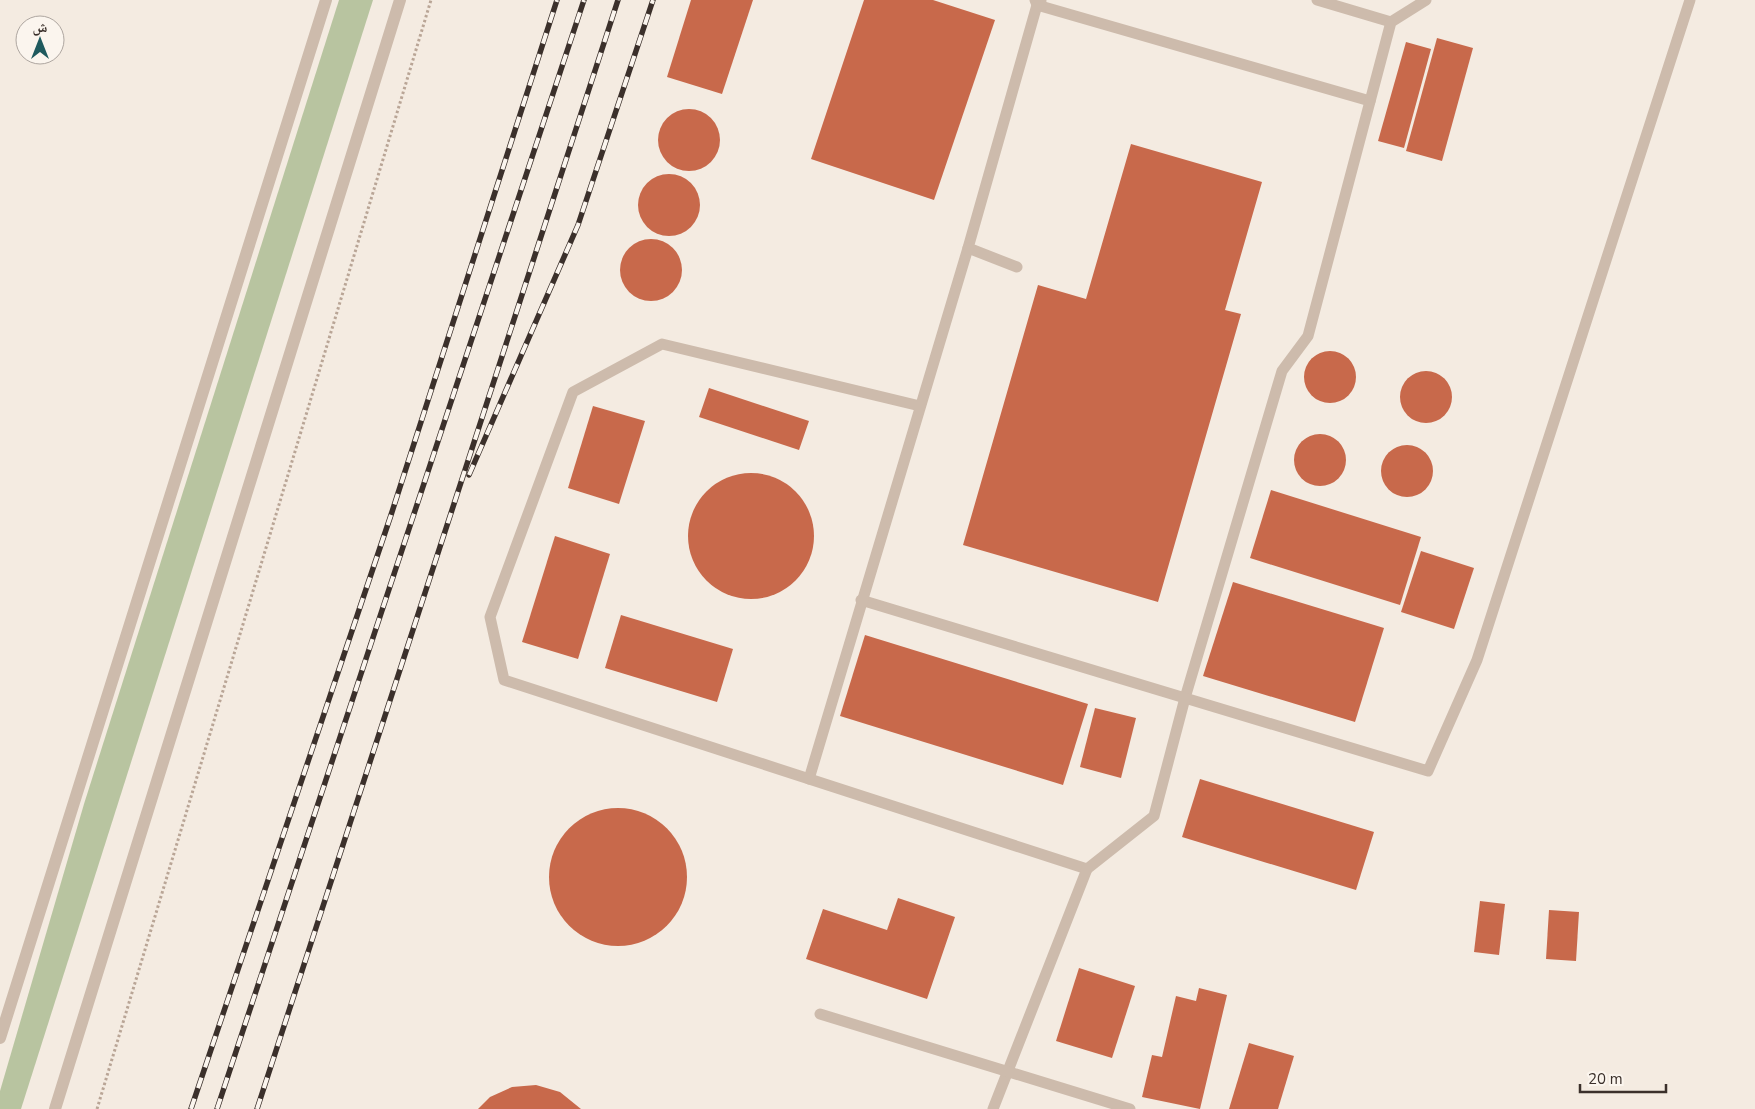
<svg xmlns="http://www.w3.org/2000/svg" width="1755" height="1109" viewBox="0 0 1755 1109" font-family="'Nunito Sans','Noto Naskh Arabic',sans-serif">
<rect width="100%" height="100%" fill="#f4ebe1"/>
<polygon fill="#b8c4a0" points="339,0 373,0 21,1109 0,1109 0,1091 84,804"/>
<g fill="#c8694b">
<polygon points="691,0 753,0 722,94 667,77"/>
<polygon points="864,0 933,0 995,20 934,200 811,159"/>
<polygon points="1437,38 1473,48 1442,161 1406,151"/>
<polygon points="1406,42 1431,49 1404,148 1378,141"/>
<circle cx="689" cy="140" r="31"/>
<polygon points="1131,144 1262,182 1225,310 1241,314 1158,602 963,545 1038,285 1086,299"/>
<circle cx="669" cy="205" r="31"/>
<circle cx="651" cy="270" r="31"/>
<circle cx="1330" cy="377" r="26"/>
<circle cx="1426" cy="397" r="26"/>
<polygon points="709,388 809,421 799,450 699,417"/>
<polygon points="593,406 645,421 619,504 568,488"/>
<circle cx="1320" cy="460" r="26"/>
<circle cx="1407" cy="471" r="26"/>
<circle cx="751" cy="536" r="63"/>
<polygon points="1271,490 1421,537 1400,605 1250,558"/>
<polygon points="555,536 610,554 578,659 522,642"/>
<polygon points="1421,551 1474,568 1454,629 1401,612"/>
<polygon points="1233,582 1384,628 1355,722 1203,676"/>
<polygon points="621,615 733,649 717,702 605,668"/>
<polygon points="865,635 1088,704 1063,785 840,716"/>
<polygon points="1095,708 1136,718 1121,778 1080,767"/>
<polygon points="1200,779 1374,832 1356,890 1182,837"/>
<circle cx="618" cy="877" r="69"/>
<polygon points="898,898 955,917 927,999 806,959 823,909 887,930"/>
<polygon points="1480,901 1505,904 1499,955 1474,952"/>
<polygon points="1549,910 1579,912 1576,961 1546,959"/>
<polygon points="1079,968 1135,986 1112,1058 1056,1041"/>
<polygon points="1199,988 1227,995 1200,1109 1142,1097 1152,1055 1162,1057 1176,996 1196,1001"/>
<polygon points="1249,1043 1294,1056 1278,1109 1229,1109"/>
<polygon points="536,1085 560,1092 581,1109 478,1109 490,1097 512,1087"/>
</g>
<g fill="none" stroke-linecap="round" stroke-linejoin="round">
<polyline stroke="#b9a596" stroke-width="3" stroke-dasharray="2.5 2.5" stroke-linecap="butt" points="97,1109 431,0"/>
<g stroke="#cdbbac" stroke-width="11">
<polyline points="1035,0 1037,5 1370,101"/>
<polyline points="1317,0 1391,22"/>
<polyline points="1426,0 1391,22 1308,336 1282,371 1185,698 1428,771 1477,660 1690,0"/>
<polyline points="1017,267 968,248 1037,5 1041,1"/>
<polyline points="920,406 662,344 573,392 490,617 504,680 1087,869"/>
<polyline points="861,600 1185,698 1154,816 1087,869 993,1109"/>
<polyline points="809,779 968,248"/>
<polyline points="820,1014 1130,1109"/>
</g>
<g stroke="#cdbbac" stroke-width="12">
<polyline points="0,1038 326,0"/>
<polyline points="55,1109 400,0"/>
</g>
<g stroke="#3b302b" stroke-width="5.5">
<g id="rail">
<polyline points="469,475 578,225 653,0"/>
<polyline points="191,1109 391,515 557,0"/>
<polyline points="217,1109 584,0"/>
<polyline points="257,1109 618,0"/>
</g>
</g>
<use href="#rail" stroke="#fbf5ee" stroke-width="4" stroke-dasharray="11" stroke-linecap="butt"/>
</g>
<g transform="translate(40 40)"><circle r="24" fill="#fbf5ee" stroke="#aea6a0"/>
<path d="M0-4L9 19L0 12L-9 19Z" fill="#1f5a5e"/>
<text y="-8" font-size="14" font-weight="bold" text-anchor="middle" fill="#3b302b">ش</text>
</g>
<path d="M1580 1084v8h86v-8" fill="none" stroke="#3b302b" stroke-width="2.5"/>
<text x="1588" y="1084" font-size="15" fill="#3b302b" stroke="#fbf5ee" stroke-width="4" paint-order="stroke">20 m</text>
</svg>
